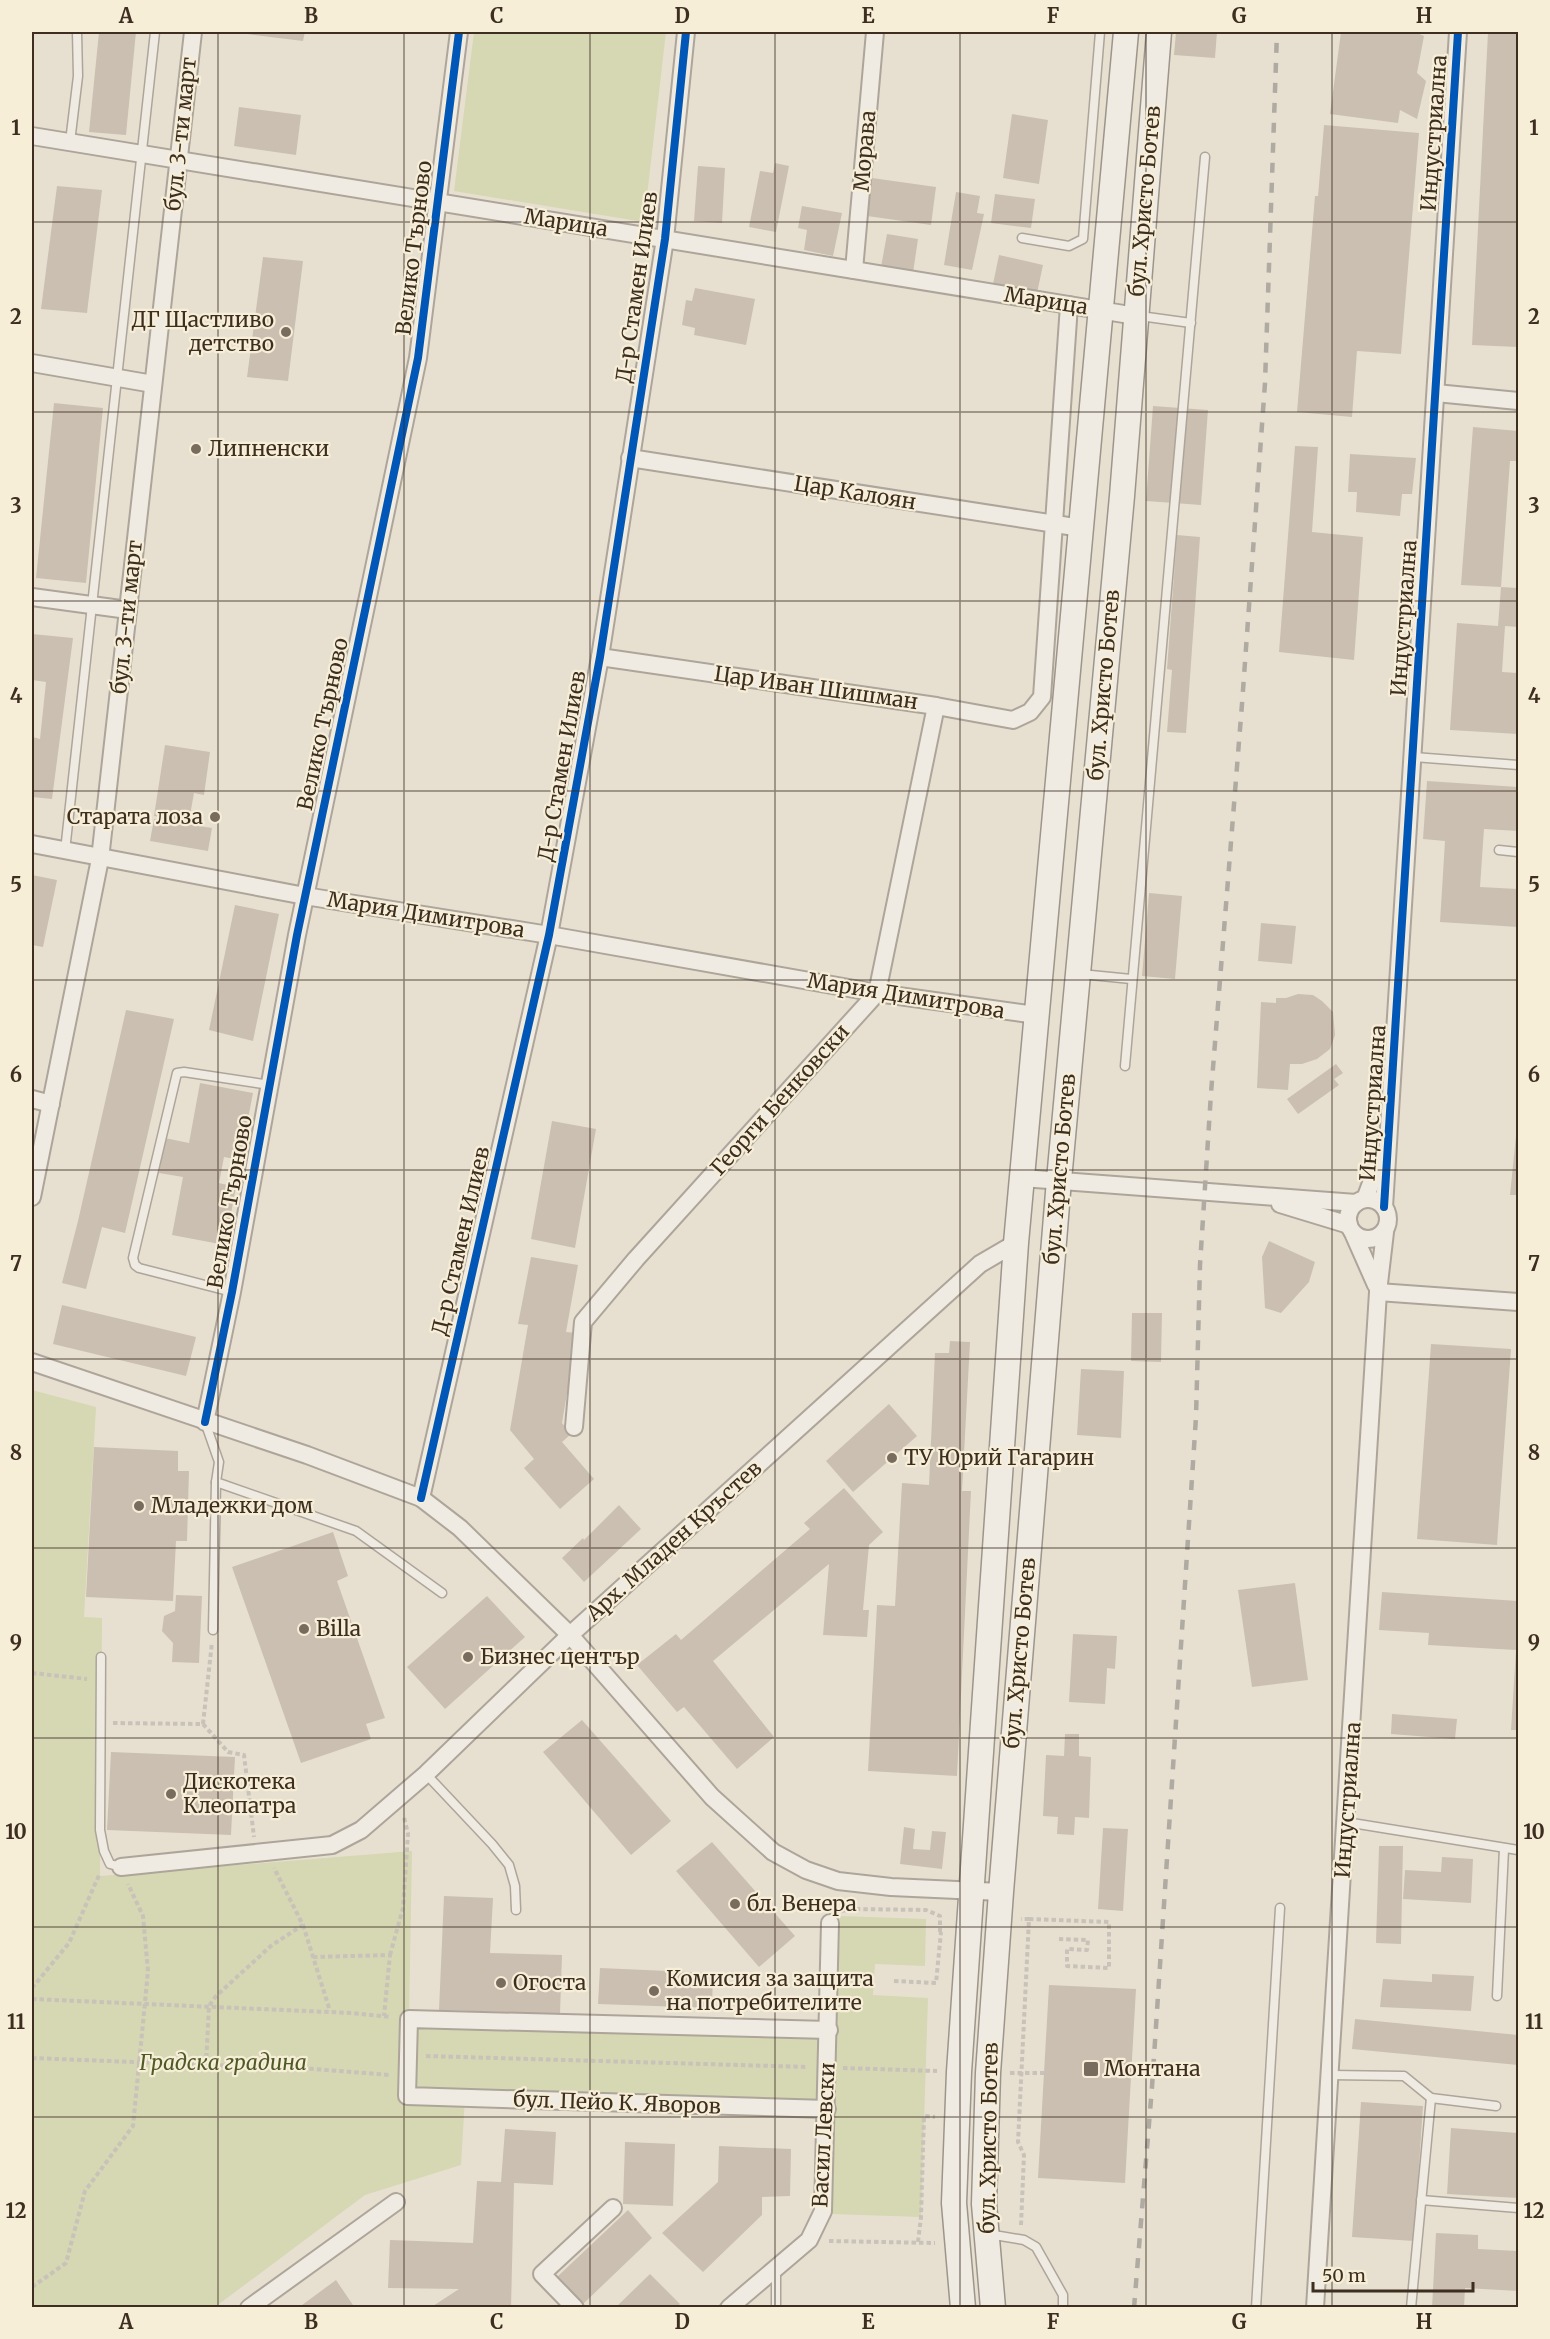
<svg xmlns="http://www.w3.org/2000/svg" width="1550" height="2339" viewBox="0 0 1550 2339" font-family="Merriweather,serif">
<rect width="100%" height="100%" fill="#e7e0d1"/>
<g fill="#d6d7b3">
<polygon points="474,32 666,32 644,222 454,191"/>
<polygon points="32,1390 96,1407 84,1617 102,1618 100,1876 412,1851 409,2019 822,2037 819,2101 465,2098 461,2165 365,2195 215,2307 65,2308 32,2305"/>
<polygon points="840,1916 926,1919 925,1966 875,1964 873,1995 928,1998 921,2217 831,2214"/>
</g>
<g fill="#cbbfb2">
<polygon points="99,32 136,32 126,135 89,132"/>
<polygon points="247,32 305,32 303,41 247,34"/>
<polygon points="1176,32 1217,32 1215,58 1174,55"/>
<polygon points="1341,32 1415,32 1424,36 1417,73 1426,81 1417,119 1400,110 1398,123 1330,114"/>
<polygon points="1488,32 1518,32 1518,347 1472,345"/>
<polygon points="239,107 301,115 296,155 234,146"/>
<polygon points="1012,114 1048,120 1039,184 1003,178"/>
<polygon points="1324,125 1419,133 1401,354 1357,351 1352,417 1297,412 1315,196 1318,196"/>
<polygon points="775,163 789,166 776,232 749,227 760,171 773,173"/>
<polygon points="698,166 725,168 722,223 694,221"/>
<polygon points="872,178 936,187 931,225 867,216"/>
<polygon points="57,186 102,190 87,313 41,309"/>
<polygon points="956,192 980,196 977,213 984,214 972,270 944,265"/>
<polygon points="995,194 1035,199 1031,228 991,223"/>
<polygon points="802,206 842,213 833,256 804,250 807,230 798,228"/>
<polygon points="887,234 918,239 913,273 881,267"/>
<polygon points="999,255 1043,265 1037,293 993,284"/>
<polygon points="263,257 303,261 288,381 247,377"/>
<polygon points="695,288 755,299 746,345 694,335 695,328 682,325 686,300 692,301"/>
<polygon points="54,403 103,408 86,583 36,578"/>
<polygon points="1153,406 1208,410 1201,505 1146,501"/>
<polygon points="1473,427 1518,431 1518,461 1510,461 1501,587 1461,585"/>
<polygon points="1295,446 1318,447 1312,532 1363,537 1354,660 1279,652"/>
<polygon points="1350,454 1416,458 1412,494 1402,494 1400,516 1356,512 1357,492 1348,492"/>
<polygon points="1177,535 1200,537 1186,733 1167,732 1172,670 1167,669"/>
<polygon points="1501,587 1518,588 1518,627 1505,626 1502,672 1518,673 1518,734 1450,730 1457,623 1498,626"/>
<polygon points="32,634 73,638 52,799 32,797 33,737 40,739 46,682 32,680"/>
<polygon points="165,745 210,752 204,795 194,793 189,821 154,816"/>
<polygon points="1427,781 1518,787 1518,831 1484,829 1480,887 1518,889 1518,927 1440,922 1445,841 1423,839"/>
<polygon points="154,819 212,828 208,851 150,841"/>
<polygon points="32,875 57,880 43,947 32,945"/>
<polygon points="1149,893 1182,896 1175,979 1142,976"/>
<polygon points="235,905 279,914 253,1041 209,1030"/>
<polygon points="1261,923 1296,926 1292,964 1258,961"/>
<polygon points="1298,994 1313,995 1322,1001 1333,1012 1335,1035 1330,1049 1317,1059 1302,1064 1290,1064 1288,1090 1257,1088 1261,1002 1276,1003 1276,998 1286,998"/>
<polygon points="126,1010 174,1019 125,1233 102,1227 86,1289 62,1283 78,1221"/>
<polygon points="1336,1064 1343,1073 1334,1079 1339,1085 1298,1114 1287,1099"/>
<polygon points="200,1083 253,1093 240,1160 224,1157 219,1183 236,1187 225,1245 172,1235 183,1177 159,1173 165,1138 189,1143"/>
<polygon points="552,1121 596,1129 575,1248 531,1239"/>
<polygon points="1517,1126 1518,1126 1518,1195 1510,1195"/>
<polygon points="1269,1241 1315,1262 1309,1282 1281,1313 1265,1308 1262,1257"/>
<polygon points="531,1257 578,1265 566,1332 577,1333 562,1423 571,1434 562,1442 594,1479 560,1509 524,1468 534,1459 510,1430 528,1325 518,1324"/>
<polygon points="62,1305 196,1337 186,1376 53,1344"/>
<polygon points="1132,1313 1162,1313 1161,1362 1131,1361"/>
<polygon points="950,1341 970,1342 962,1491 971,1491 957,1776 868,1771 877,1605 895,1606 902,1483 929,1485 935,1353 949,1353"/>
<polygon points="1431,1344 1511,1349 1497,1545 1417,1539"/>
<polygon points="1081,1369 1124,1371 1121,1438 1077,1435"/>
<polygon points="889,1404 917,1436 853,1492 826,1461"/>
<polygon points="94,1447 178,1451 178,1471 189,1471 187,1541 176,1541 173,1601 86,1597"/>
<polygon points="844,1488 883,1532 869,1545 863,1610 869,1610 867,1637 823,1635 829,1564 713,1661 774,1737 737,1769 684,1707 677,1712 637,1665 676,1634 681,1640 810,1529 804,1523"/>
<polygon points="619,1505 641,1529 584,1582 562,1558 583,1538 584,1540"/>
<polygon points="333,1532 348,1576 337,1581 385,1718 366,1724 371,1739 301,1763 232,1567"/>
<polygon points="1295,1583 1308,1680 1252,1687 1238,1590"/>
<polygon points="1382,1592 1518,1601 1518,1730 1511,1730 1516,1650 1428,1645 1429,1633 1379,1630"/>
<polygon points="176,1595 202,1596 199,1663 172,1662 173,1643 162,1631 164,1616 175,1611"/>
<polygon points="487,1596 525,1637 445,1709 407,1667"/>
<polygon points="1073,1634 1117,1636 1115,1669 1107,1668 1105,1704 1069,1702"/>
<polygon points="1392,1714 1457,1719 1455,1739 1391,1734"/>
<polygon points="582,1720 671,1821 631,1855 543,1752"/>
<polygon points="1065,1734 1079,1734 1079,1756 1091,1757 1089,1818 1075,1817 1074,1835 1057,1834 1058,1817 1043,1816 1046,1755 1064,1756"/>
<polygon points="111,1752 235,1757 231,1835 107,1830"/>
<polygon points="904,1827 915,1829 913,1849 930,1850 932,1831 946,1832 942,1869 900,1864"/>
<polygon points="1103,1828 1128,1829 1123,1911 1098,1909"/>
<polygon points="712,1842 795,1936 759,1967 676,1871"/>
<polygon points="1379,1846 1403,1846 1401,1944 1376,1943"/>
<polygon points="1442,1857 1473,1859 1471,1903 1403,1899 1405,1870 1441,1872"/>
<polygon points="444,1896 493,1898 490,1953 562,1955 560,2014 439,2010"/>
<polygon points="600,1968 713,1973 712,2008 598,2004"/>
<polygon points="1432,1974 1474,1976 1471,2011 1380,2007 1383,1979 1432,1982"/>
<polygon points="1049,1985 1136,1989 1125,2183 1038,2178"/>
<polygon points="1355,2019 1518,2035 1518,2065 1352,2049"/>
<polygon points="1361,2102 1423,2106 1414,2241 1352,2237"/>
<polygon points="1451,2128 1518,2133 1518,2198 1447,2194"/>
<polygon points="505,2129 556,2132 553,2185 514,2183 511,2308 430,2308 459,2289 388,2288 390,2240 473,2243 477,2181 501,2182"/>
<polygon points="625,2142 675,2144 673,2206 623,2204"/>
<polygon points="719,2146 791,2149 790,2196 762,2197 762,2215 703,2272 662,2233 718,2182"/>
<polygon points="628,2210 652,2238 583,2304 557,2277"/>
<polygon points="1436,2233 1478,2235 1478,2249 1518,2251 1518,2291 1465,2288 1464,2308 1432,2308"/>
<polygon points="650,2274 680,2304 676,2308 615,2308"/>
<polygon points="336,2280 355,2308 298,2308"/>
</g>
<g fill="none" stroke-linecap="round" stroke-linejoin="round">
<g stroke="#ada599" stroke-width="11">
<g id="service">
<polyline points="70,142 78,76 77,32"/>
<polyline points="1022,238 1069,246 1083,239 1100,32"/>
<polyline points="1140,316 1191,323"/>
<polyline points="1414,757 1518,765"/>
<polyline points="1499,850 1518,852"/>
<polyline points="65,851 155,32"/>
<polyline points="1081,974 1131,979"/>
<polyline points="1125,1066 1205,157"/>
<polyline points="232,1292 139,1268 135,1265 133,1258 177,1073 184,1072 270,1085"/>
<polyline points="205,1422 219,1462 216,1482 356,1531 442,1593"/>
<polyline points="213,1630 216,1482"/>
<polyline points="101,1657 100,1830 104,1851 110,1864 121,1867"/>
<polyline points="426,1774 492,1844 509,1865 515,1886 516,1910"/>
<polyline points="1346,1822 1518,1850"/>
<polyline points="1497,1996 1504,1849"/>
<polyline points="1330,2075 1404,2076 1431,2098 1496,2106"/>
<polyline points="1421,2200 1518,2208"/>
<polyline points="988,2234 1024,2240 1036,2247 1063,2295 1063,2308"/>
<polyline points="776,2308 776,2268"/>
<polyline points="1256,2308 1280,1908"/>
<polyline points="1411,2308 1431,2098"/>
</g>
</g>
<g stroke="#ada599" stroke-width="20">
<g id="minor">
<polyline points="32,136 1136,316"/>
<polyline points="854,270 875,32"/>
<polyline points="32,363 153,384"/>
<polyline points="1436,393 1518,401"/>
<polyline points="630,458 1081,528"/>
<polyline points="32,597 128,610"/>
<polyline points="600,657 936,706 1013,720 1030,712 1042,697 1069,305"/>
<polyline points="32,844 305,896 549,935 877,993 1036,1015"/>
<polyline points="32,1099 51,1104"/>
<polyline points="1022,1178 1356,1203"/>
<polyline points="32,1197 100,859 193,32"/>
<circle cx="1368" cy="1219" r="20"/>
<polyline points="1365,1199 1382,1154"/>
<polyline points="1280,1204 1349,1225"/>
<polyline points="1384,1207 1458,32"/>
<polyline points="1353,1233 1376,1285"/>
<polyline points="1378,1292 1518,1302"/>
<polyline points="32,1362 307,1455 421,1498 460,1528 570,1635 712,1797 773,1852 806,1870 838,1881 891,1887 1001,1892"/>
<polyline points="205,1422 232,1292 297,935 418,358 459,32"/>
<polyline points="574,1427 583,1322 636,1259 877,993 936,706"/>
<polyline points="421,1498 549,935 600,657 665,239 686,32"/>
<polyline points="121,1867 332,1845 361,1830 426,1774 570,1635 980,1264 1016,1243"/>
<polyline points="827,2109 407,2096 409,2019 829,2030"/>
<polyline points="249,2308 396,2202"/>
<polyline points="575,2308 542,2274 613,2208"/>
<polyline points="729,2308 809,2240 823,2211 830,1923"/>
<polyline points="1315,2308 1378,1292 1385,1232"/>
</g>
</g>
<g stroke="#9c958a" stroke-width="27">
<g id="secondary">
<polyline points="963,2308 954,2203 959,2072 1016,1243 1126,32"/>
<polyline points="993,2308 984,2204 988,2073 1001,1892 1059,1180 1122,496 1159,32"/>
</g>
</g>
<g stroke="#c8c2b9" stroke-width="4" stroke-dasharray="4.5 3" stroke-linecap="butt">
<polyline points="32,1673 87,1679"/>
<polyline points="113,1723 203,1724 212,1642"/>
<polyline points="203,1724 228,1752 244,1755 254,1837"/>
<polyline points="841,1911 852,1909 926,1910 940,1916 940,1932"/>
<polyline points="1029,1919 1109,1922 1109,1968 1067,1966 1067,1949 1087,1950 1088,1940 1059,1939"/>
<polyline points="303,1925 330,2011"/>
<polyline points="390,1955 403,1908 408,1834 404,1817"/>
<polyline points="313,1957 390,1955 384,2016"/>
<polyline points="894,1981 936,1983 941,1932"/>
<polyline points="32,1988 69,1943 100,1873"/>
<polyline points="32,1999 352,2013 391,2017"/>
<polyline points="426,2056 808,2067"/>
<polyline points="32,2058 314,2069 390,2075"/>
<polyline points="206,2065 209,2006 216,1996 272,1945 303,1925 274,1868"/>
<polyline points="843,2068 937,2071"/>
<polyline points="1010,2073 1044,2073"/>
<polyline points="1021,2225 1024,2155 1018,2142 1029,1919 1021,1919"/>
<polyline points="829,2241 935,2243"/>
<polyline points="918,2242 921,2217 924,2116 935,2117"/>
<polyline points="32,2287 66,2263 85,2191 133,2126 148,1971 143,1916 128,1884"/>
</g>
<use href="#service" stroke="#efebe3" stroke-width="8"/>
<use href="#minor" stroke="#efebe3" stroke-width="16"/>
<use href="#secondary" stroke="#efebe3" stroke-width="24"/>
<polyline stroke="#afaaa2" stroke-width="4.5" stroke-dasharray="10 10" stroke-linecap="butt" points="1134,2308 1152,2087 1196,1417 1200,1265 1211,1093 1242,704 1265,383 1277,32"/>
<g stroke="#f7eed8" stroke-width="11">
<g id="cycleway">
<polyline points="1384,1207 1458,32"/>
<polyline points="205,1422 232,1292 297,935 418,358 459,32"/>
<polyline points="421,1498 549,935 600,657 665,239 686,32"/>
</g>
</g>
<use href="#cycleway" stroke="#0057b8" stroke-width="8"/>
</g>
<path fill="none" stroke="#3d2e20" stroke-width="1.5" stroke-opacity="0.55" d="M218 32V2308M404 32V2308M590 32V2308M775 32V2308M960 32V2308M1146 32V2308M1332 32V2308M32 222H1518M32 412H1518M32 601H1518M32 791H1518M32 980H1518M32 1170H1518M32 1359H1518M32 1548H1518M32 1738H1518M32 1927H1518M32 2117H1518"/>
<g fill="#786c5e" stroke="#f7eed8" stroke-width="2">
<circle cx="286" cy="332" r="6"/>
<circle cx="196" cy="449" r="6"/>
<circle cx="215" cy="817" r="6"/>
<circle cx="892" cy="1458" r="6"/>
<circle cx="139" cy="1506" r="6"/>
<circle cx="304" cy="1629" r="6"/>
<circle cx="468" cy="1657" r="6"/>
<circle cx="171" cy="1794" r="6"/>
<circle cx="735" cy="1904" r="6"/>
<circle cx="501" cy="1983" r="6"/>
<circle cx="654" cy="1991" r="6"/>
<rect x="1083" y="2061" width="16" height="16" rx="3"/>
</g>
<g text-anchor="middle" stroke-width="4.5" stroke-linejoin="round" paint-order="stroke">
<g font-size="21" fill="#3d2e20" stroke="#f7eed8">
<text transform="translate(1434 133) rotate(-86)" y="7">Индустриална</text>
<text transform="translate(181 134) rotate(-84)" y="7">бул. 3-ти март</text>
<text transform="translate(865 151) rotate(-85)" y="7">Морава</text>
<text transform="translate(1145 201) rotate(-85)" y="7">бул. Христо Ботев</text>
<text transform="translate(566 223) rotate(9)" y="7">Марица</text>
<text transform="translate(414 248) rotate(-83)" y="7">Велико Търново</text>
<text transform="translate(637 287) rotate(-82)" y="7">Д-р Стамен Илиев</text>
<text transform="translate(1046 301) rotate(9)" y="7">Марица</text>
<text transform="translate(855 493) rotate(9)" y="7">Цар Калоян</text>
<text transform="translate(127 617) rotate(-84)" y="7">бул. 3-ти март</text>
<text transform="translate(1404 618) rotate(-86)" y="7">Индустриална</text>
<text transform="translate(1104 685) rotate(-85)" y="7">бул. Христо Ботев</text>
<text transform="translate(816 688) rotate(8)" y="7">Цар Иван Шишман</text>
<text transform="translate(323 724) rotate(-78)" y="7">Велико Търново</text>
<text transform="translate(562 766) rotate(-80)" y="7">Д-р Стамен Илиев</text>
<text transform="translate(426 915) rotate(9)" y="7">Мария Димитрова</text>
<text transform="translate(906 996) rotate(9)" y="7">Мария Димитрова</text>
<text transform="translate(780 1100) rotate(-48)" y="7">Георги Бенковски</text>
<text transform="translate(1373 1103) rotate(-86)" y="7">Индустриална</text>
<text transform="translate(1060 1169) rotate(-85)" y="7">бул. Христо Ботев</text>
<text transform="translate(230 1202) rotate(-80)" y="7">Велико Търново</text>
<text transform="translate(461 1241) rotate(-77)" y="7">Д-р Стамен Илиев</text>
<text transform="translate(674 1541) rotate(-42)" y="7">Арх. Младен Кръстев</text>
<text transform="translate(1020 1653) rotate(-85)" y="7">бул. Христо Ботев</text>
<text transform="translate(1348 1800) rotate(-86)" y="7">Индустриална</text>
<text transform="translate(617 2103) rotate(2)" y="7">бул. Пейо К. Яворов</text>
<text transform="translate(824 2135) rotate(-87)" y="7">Васил Левски</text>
<text transform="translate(989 2138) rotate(-89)" y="7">бул. Христо Ботев</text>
</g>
<g font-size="21" fill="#3d2e20" stroke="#f7eed8" text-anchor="start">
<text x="274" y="327" text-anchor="end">ДГ Щастливо<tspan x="274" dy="24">детство</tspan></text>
<text x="208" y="456">Липненски</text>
<text x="203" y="824" text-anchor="end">Старата лоза</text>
<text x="904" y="1465">ТУ Юрий Гагарин</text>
<text x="151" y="1513">Младежки дом</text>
<text x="316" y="1636">Billa</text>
<text x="480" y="1664">Бизнес център</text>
<text x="183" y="1789">Дискотека<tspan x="183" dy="24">Клеопатра</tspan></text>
<text x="747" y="1911">бл. Венера</text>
<text x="666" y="1986">Комисия за защита<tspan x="666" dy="24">на потребителите</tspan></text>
<text x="513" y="1990">Огоста</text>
<text x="1104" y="2076">Монтана</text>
</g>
<g font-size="21" font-style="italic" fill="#4d5a26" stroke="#f7eed8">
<text x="223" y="2070">Градска градина</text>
</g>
</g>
<rect width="1550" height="2339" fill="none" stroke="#f7eed8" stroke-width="66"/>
<path d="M1313 2282v9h160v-9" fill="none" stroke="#3d2e20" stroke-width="3"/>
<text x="1322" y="2282" font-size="18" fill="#3d2e20" stroke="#f7eed8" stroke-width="4.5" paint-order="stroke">50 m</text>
<rect x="33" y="33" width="1484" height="2273" fill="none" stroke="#3d2e20" stroke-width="2"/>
<g font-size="20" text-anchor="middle" font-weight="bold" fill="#3d2e20">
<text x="126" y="23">A</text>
<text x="311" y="23">B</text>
<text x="497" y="23">C</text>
<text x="682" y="23">D</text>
<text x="868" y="23">E</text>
<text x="1053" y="23">F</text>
<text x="1239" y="23">G</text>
<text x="1424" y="23">H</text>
<text x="16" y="135">1</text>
<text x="1534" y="135">1</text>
<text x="16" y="324">2</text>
<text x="1534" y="324">2</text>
<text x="16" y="513">3</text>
<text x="1534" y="513">3</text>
<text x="16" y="703">4</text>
<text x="1534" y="703">4</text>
<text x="16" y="892">5</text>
<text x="1534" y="892">5</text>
<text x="16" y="1082">6</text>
<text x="1534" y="1082">6</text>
<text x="16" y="1271">7</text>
<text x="1534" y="1271">7</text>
<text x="16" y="1460">8</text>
<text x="1534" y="1460">8</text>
<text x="16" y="1650">9</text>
<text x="1534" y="1650">9</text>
<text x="16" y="1839">10</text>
<text x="1534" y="1839">10</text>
<text x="16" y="2029">11</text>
<text x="1534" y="2029">11</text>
<text x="16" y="2218">12</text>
<text x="1534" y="2218">12</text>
<text x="126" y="2329">A</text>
<text x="311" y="2329">B</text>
<text x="497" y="2329">C</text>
<text x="682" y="2329">D</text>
<text x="868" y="2329">E</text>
<text x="1053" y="2329">F</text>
<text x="1239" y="2329">G</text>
<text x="1424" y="2329">H</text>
</g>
</svg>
